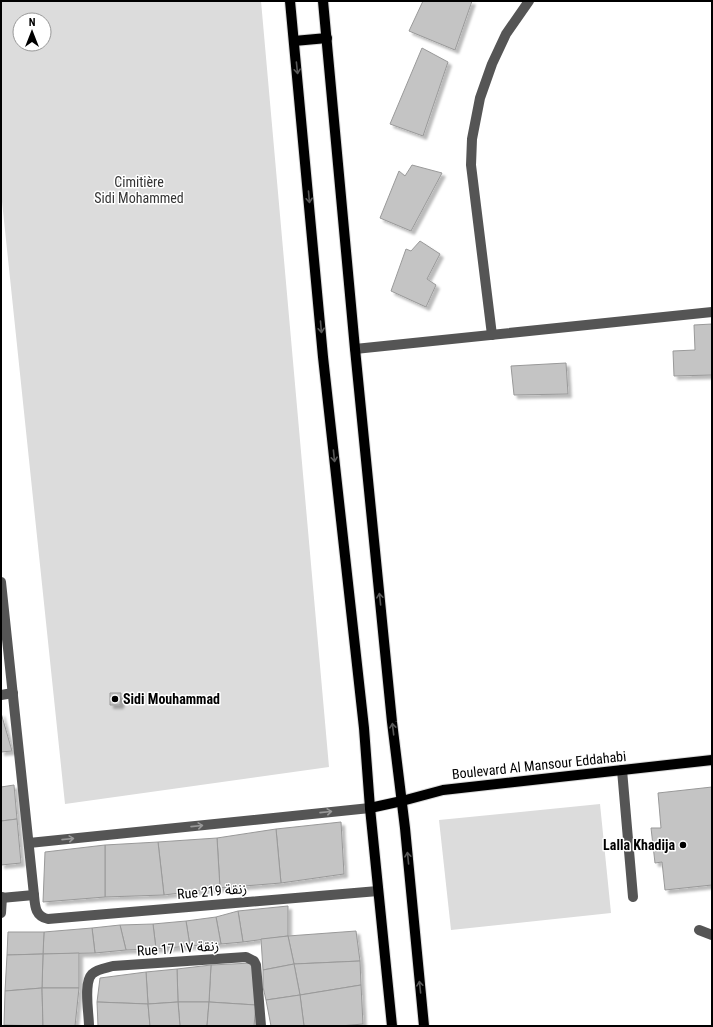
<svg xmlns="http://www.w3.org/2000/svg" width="713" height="1027" viewBox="0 0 713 1027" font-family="'Roboto Condensed','Noto Sans Arabic',sans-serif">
<defs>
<filter id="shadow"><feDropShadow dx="3.5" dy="3.5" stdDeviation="1" flood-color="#0004"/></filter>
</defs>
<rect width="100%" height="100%" fill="#fff"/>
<g fill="#dcdcdc" fill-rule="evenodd">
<path d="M1 1H261L329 767 65 804 1 192ZM20 20H44V44H20Z"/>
<polygon points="600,804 611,913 451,930 439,820"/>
</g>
<g fill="#c4c4c4" stroke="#999" filter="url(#shadow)">
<polygon points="423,1 472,1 455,50 409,31"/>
<polygon points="422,48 448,62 423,136 390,124"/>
<polygon points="412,165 442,173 411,231 380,218 399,171 405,176"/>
<polygon points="420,241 440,254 427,279 436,285 426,307 391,291 406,249 411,251"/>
<polygon points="712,324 712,375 674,376 673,351 695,350 694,325"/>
<polygon points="566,363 568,394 514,395 511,366"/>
<polygon points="110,693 121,693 120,705 110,705"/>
<polygon points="1,713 12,751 1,752"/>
<polygon points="14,785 17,819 1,821 1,787"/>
<polygon points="712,787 712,885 665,890 662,862 655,863 651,828 661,828 658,793"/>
<polygon points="17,819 21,863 1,865 1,821"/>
<polygon points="341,822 344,874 281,883 276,829"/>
<polygon points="276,829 281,883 220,888 217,838"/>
<polygon points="217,838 220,888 164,895 158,842"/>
<polygon points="158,842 164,895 105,897 105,845"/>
<polygon points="105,845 105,897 43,902 45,852"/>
<polygon points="288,906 288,936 243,942 238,911"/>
<polygon points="238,911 243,942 221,944 216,917"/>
<polygon points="216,917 221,944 190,946 186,921"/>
<polygon points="186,921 190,946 156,949 153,924"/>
<polygon points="153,924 156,949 126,950 120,925"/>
<polygon points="120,925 126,950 95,953 92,928"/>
<polygon points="92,928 95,953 43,954 44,932"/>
<polygon points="356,931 360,961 294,964 288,936"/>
<polygon points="8,932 44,932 43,954 7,955"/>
<polygon points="288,936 294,964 263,970 261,939"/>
<polygon points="79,953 79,988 42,988 43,954"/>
<polygon points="43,954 42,988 5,991 7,955"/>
<polygon points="360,961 361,985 300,995 294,964"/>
<polygon points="252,963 256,1005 209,1002 211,965"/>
<polygon points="294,964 300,995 266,1000 263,987 263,970"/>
<polygon points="211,965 209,1002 178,1002 177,969"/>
<polygon points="177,969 178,1002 148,1004 146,972"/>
<polygon points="146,972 148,1004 97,1002 100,978"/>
<polygon points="361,985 363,1024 340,1026 304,1026 300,995"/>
<polygon points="42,988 43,1026 4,1025 5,991"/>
<polygon points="42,988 79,988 75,1026 43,1026"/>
<polygon points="300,995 304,1026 271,1026 266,1000"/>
<polygon points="97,1002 148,1004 150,1026 98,1026"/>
<polygon points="178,1002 209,1002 207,1026 180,1026"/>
<polygon points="178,1002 180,1026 150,1026 148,1004"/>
<polygon points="209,1002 256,1005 254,1026 207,1026"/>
</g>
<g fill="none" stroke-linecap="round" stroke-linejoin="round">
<g stroke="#dbdbdb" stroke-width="12">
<g id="major">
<polyline points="290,1 323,357 364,728 370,808 392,1026"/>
<polyline points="323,1 355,349 392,722 405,828 424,1026"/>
<polyline points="294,41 327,38"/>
<polyline points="370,808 402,801 443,790 712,760"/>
</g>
</g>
<g stroke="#555" stroke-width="10">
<polyline points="492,335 471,165 472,139 480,98 492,64 506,34 529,1"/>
<polyline points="355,349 712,312"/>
<path d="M1 582 34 895C35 906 35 916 48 919L378 891"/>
<polyline points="1,695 13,693"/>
<polyline points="622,770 633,897"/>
<polyline points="29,843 370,808"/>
<polyline points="1,898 34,895"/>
<polyline points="1,913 2,897"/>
<polyline points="699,930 712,935"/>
<path d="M89 1026C89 1013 83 983 92 974 97 969 106 968 113 966L246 957 254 961 256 965 261 1026"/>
</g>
<use href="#major" stroke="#000" stroke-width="10"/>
</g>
<defs><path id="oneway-shaft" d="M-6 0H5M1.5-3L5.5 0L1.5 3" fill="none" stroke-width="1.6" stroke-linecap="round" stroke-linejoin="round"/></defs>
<g stroke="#595959">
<use href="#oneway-shaft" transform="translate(297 68) rotate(84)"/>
<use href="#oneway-shaft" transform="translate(309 197) rotate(85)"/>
<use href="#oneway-shaft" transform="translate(321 327) rotate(85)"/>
<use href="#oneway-shaft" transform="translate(334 456) rotate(84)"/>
<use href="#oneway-shaft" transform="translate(380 599) rotate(-96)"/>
<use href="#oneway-shaft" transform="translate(393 729) rotate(-97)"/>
<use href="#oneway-shaft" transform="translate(408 858) rotate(-96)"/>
<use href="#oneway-shaft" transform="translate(420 987) rotate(-96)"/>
</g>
<g stroke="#999">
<use href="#oneway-shaft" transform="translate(326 812) rotate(-6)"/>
<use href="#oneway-shaft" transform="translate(197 826) rotate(-6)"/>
<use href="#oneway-shaft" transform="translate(68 839) rotate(-6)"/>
</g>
<g fill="#000" stroke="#fff" stroke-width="1.5">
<circle cx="115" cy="699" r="4"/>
<circle cx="683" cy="845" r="4"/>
</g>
<g text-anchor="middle" stroke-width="3" stroke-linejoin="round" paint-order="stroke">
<g font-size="14" fill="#333" stroke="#fff">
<text x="139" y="187">Cimitière<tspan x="139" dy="16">Sidi Mohammed</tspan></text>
</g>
<g font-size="14" font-weight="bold" fill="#000" stroke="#fff" text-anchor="start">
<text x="123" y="704">Sidi Mouhammad</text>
<text x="675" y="850" text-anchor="end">Lalla Khadija</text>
</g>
<g font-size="14" fill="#000" stroke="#fff">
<text transform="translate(539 765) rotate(-6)" y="5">Boulevard Al Mansour Eddahabi</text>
<text transform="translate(212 891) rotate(-5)" y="5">Rue 219 زنقة</text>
<text transform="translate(178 948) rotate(-4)" y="5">Rue 17 زنقة ١٧</text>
</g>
</g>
<rect width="713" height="1027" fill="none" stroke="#000000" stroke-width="4"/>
<g transform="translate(32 32)"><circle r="19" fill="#ffffff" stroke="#999999"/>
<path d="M0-3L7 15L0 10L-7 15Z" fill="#000000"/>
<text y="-6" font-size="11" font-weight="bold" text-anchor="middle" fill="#000000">N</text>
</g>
</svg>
